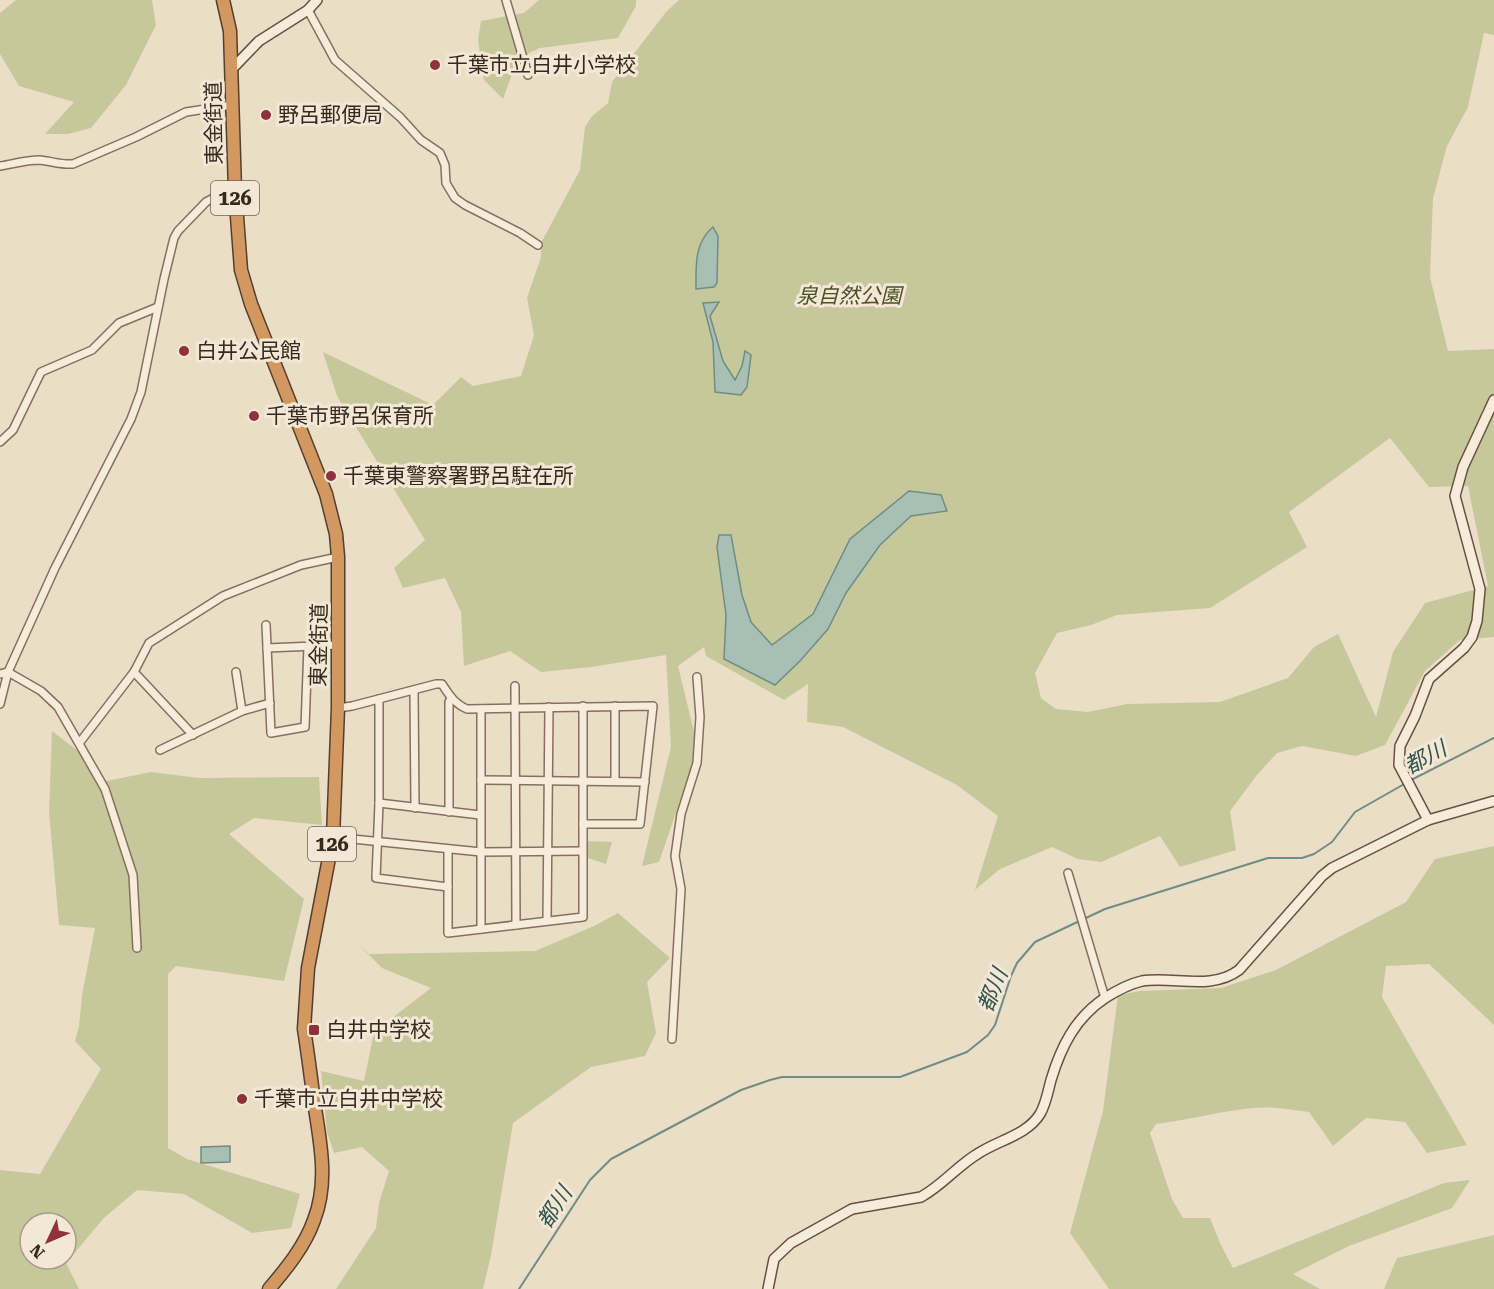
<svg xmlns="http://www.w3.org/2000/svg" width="1494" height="1289" viewBox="0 0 1494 1289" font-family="'Roboto Serif','Noto Sans JP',serif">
<rect width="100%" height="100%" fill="#ebdec7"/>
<g fill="#c6c89b" fill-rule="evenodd">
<polygon points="16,0 152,0 156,25 126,85 91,128 68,134 45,134 74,102 19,86 0,54 0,13"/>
<polygon points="539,0 636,0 636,6 618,38 540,48 518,58 503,99 484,80 478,40 481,21 524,13"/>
<path d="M679 0H1494V35L1484 33 1468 107 1447 146 1433 198 1430 277 1448 351 1494 349V637L1460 640 1425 671 1385 745 1356 756 1302 746 1277 753 1257 775 1230 811 1236 850 1180 867 1160 836 1101 862 1078 859 1052 847 1000 869 975 890 998 816 957 785 843 727 807 722 808 684 784 700 706 656 704 647 678 666 698 748 659 862 642 866 671 747 666 655 591 667 541 672 510 651 464 666 461 612 445 578 403 588 394 568 425 540 337 396 323 352 433 405 461 377 473 386 521 376 534 335 527 298 541 257V243L580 170 585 127 592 116 608 103 612 82 666 12ZM1390 438 1429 487 1468 486 1488 586 1425 603 1393 652 1376 717 1338 634 1314 647 1288 678 1220 702 1127 704 1088 712 1056 709 1041 698 1035 673 1057 633 1091 625 1117 615 1210 608 1307 547 1289 512Z"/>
<path d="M52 731 82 754 97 783 151 772 199 778 319 777 322 825 254 818 229 834 304 899 284 981 176 966 168 974V1148L187 1159 300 1194 291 1228 252 1233 184 1194 137 1190 104 1218 66 1263 79 1289H0V1170L40 1174 101 1069 75 1041 79 1026 82 995 95 928 59 925 49 812ZM30 1223H66V1259H30Z"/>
<polygon points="585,841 612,842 606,864 585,857"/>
<path d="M1494 846V1025L1429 964 1386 966 1382 997 1467 1145 1427 1153 1405 1122 1366 1118 1333 1146 1309 1112C1291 1110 1272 1106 1253 1108 1221 1111 1188 1120 1156 1124L1150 1133 1172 1199 1183 1218H1210L1220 1243 1233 1268 1444 1183 1470 1180 1452 1208 1349 1246 1293 1274 1320 1289H1109L1070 1233 1103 1111 1118 995 1140 991 1221 988 1276 970 1406 902 1435 859Z"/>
<polygon points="618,913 670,958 647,982 656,1033 645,1056 591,1067 513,1123 491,1255 483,1289 336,1289 376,1228 379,1203 389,1171 362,1147 334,1153 327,1132 321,1071 364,1081 374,1032 431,988 382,968 356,942 369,954 535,951 594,926"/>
<polygon points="1494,1235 1494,1289 1384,1289 1397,1258"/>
</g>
<g fill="#a8bfb6" stroke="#6f8d83" stroke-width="1.5">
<path d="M713 227 718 236 717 283 714 287 696 289C696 266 694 243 713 227Z"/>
<polygon points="719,302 710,316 723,361 735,380 742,366 745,351 751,355 747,387 741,395 715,392 713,342 703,303"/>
<polygon points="909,491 941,495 947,511 911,516 880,545 846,593 828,629 800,661 775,685 724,659 726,615 717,547 719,535 731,535 742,595 751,622 772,645 813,614 850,539"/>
<polygon points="230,1146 230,1162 201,1163 201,1147"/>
</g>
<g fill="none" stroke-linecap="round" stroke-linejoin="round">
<g stroke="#6f8d83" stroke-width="2">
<polyline points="1411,780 1494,738"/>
<polyline points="519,1289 590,1180 611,1159 741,1090 770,1080 782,1077 900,1077 967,1052 988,1035 995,1025 1011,976 1017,963 1035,942 1105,909 1268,858 1302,858 1314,854 1332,842 1355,812 1406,783"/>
</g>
<g stroke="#85705e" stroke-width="10">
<g id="street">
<polyline points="506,0 528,75"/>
<polyline points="308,10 335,60 400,117 421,140 440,153 445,165 446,183 455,198 465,205 520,233 538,245"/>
<path d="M0 166C13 164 26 160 39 160 51 161 61 165 73 164L136 137 186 112 232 105"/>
<polyline points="0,442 13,430 41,372 92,350 119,323 158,307"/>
<polyline points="266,625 271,733 305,727 308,646"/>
<polyline points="267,648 338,645"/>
<polyline points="134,672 193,735"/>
<polyline points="236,672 242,711"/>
<polyline points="0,674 8,672 41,691 58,707 105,789 133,875 137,948"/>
<polyline points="515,686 516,925"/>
<polyline points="414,690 415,808"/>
<polyline points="379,699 379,803 376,878 448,887"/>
<polyline points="0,704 8,672 55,568 131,419 141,392 164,279 174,238 178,231 206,202 228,190 235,190"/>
<path d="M338 708 352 706 436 684H442C449 695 455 704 467 709L653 706 640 824H583"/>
<polyline points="481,709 481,929"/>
<polyline points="80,742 134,672 149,643 223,596 301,565 338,557"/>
<polyline points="160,750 242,711 270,703"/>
<polyline points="481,780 645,782"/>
<polyline points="615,781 615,706"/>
<polyline points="379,803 480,815"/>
<polyline points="449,812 449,702 451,698"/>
<polyline points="333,837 481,852 582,851"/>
<polyline points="448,849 448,933 583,917 583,706"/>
<polyline points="1068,873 1105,998"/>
<polyline points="547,921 549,707"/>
<polyline points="672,1039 681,889 675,856 681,814 697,763 700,717 697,677"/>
</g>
</g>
<g stroke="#675141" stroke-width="12">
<g id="secondary">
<polyline points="232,69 259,41 308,10 317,0"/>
<polyline points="1428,820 1399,765 1400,746 1415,716 1429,679 1464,648 1472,637 1477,621 1480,589 1455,496 1463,467 1494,400"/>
<path d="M768 1289 774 1259 791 1243 852 1209 921 1197C943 1185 958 1165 979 1153 999 1140 1027 1135 1040 1114 1046 1104 1048 1091 1051 1080 1061 1047 1075 1018 1105 998 1116 991 1129 984 1142 981 1174 976 1211 991 1239 970L1322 876 1332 868 1428 820 1494 801"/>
</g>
</g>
<g stroke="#533f31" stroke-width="15">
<path id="highway" d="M223 0 230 31 235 190 241 270 251 304 326 494 336 534 338 557V708L333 837 308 968 304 1029C308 1054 311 1078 314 1102 320 1141 329 1182 314 1220 305 1246 286 1269 269 1289"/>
</g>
<use href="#street" stroke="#f6ecd9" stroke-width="7"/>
<use href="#secondary" stroke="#f6ecd9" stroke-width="9"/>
<use href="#highway" stroke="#d3985f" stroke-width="12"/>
</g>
<g fill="#8f3239" stroke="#f3e8d6" stroke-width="2">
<circle cx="435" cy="65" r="6"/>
<circle cx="266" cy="115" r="6"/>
<circle cx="184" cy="351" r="6"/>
<circle cx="254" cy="416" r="6"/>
<circle cx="331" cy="476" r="6"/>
<rect x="308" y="1024" width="12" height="12" rx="3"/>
<circle cx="242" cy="1099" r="6"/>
</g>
<g text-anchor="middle" stroke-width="6" stroke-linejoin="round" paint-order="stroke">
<g fill="#f3e8d6" stroke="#6f6257" stroke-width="1.5">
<rect x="211" y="181" width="48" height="34" rx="4.5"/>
<rect x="308" y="827" width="48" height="34" rx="4.5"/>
</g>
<g font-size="20" font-weight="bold" fill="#362920">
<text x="235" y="205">126</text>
<text x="332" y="851">126</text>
</g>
<g font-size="21" fill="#362920" stroke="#f3e8d6" text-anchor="start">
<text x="447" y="72">千葉市立白井小学校</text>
<text x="278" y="122">野呂郵便局</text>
<text x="196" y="358">白井公民館</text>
<text x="266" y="423">千葉市野呂保育所</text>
<text x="343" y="483">千葉東警察署野呂駐在所</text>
<text x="326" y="1037">白井中学校</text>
<text x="254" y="1106">千葉市立白井中学校</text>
</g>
<g font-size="21" fill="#362920" stroke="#f3e8d6">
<text transform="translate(214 123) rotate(-91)" y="7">東金街道</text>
<text transform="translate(319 645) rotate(-89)" y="7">東金街道</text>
</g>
<g font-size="21" font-style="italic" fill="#4a5128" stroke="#f3e8d6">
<text x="849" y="303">泉自然公園</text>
</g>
<g font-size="22" font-style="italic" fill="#315550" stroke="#f3e8d6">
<text transform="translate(1425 757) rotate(-28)" y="8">都川</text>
<text transform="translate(992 990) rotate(-68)" y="8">都川</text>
<text transform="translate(554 1207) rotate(-57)" y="8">都川</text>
</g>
</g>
<g transform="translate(48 1241) rotate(226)"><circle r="28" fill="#f3e8d6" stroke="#a79c8d" stroke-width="1.5"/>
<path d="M0-4.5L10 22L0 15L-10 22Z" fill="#8f3239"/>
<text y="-9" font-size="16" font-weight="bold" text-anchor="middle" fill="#362920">N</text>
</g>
</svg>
